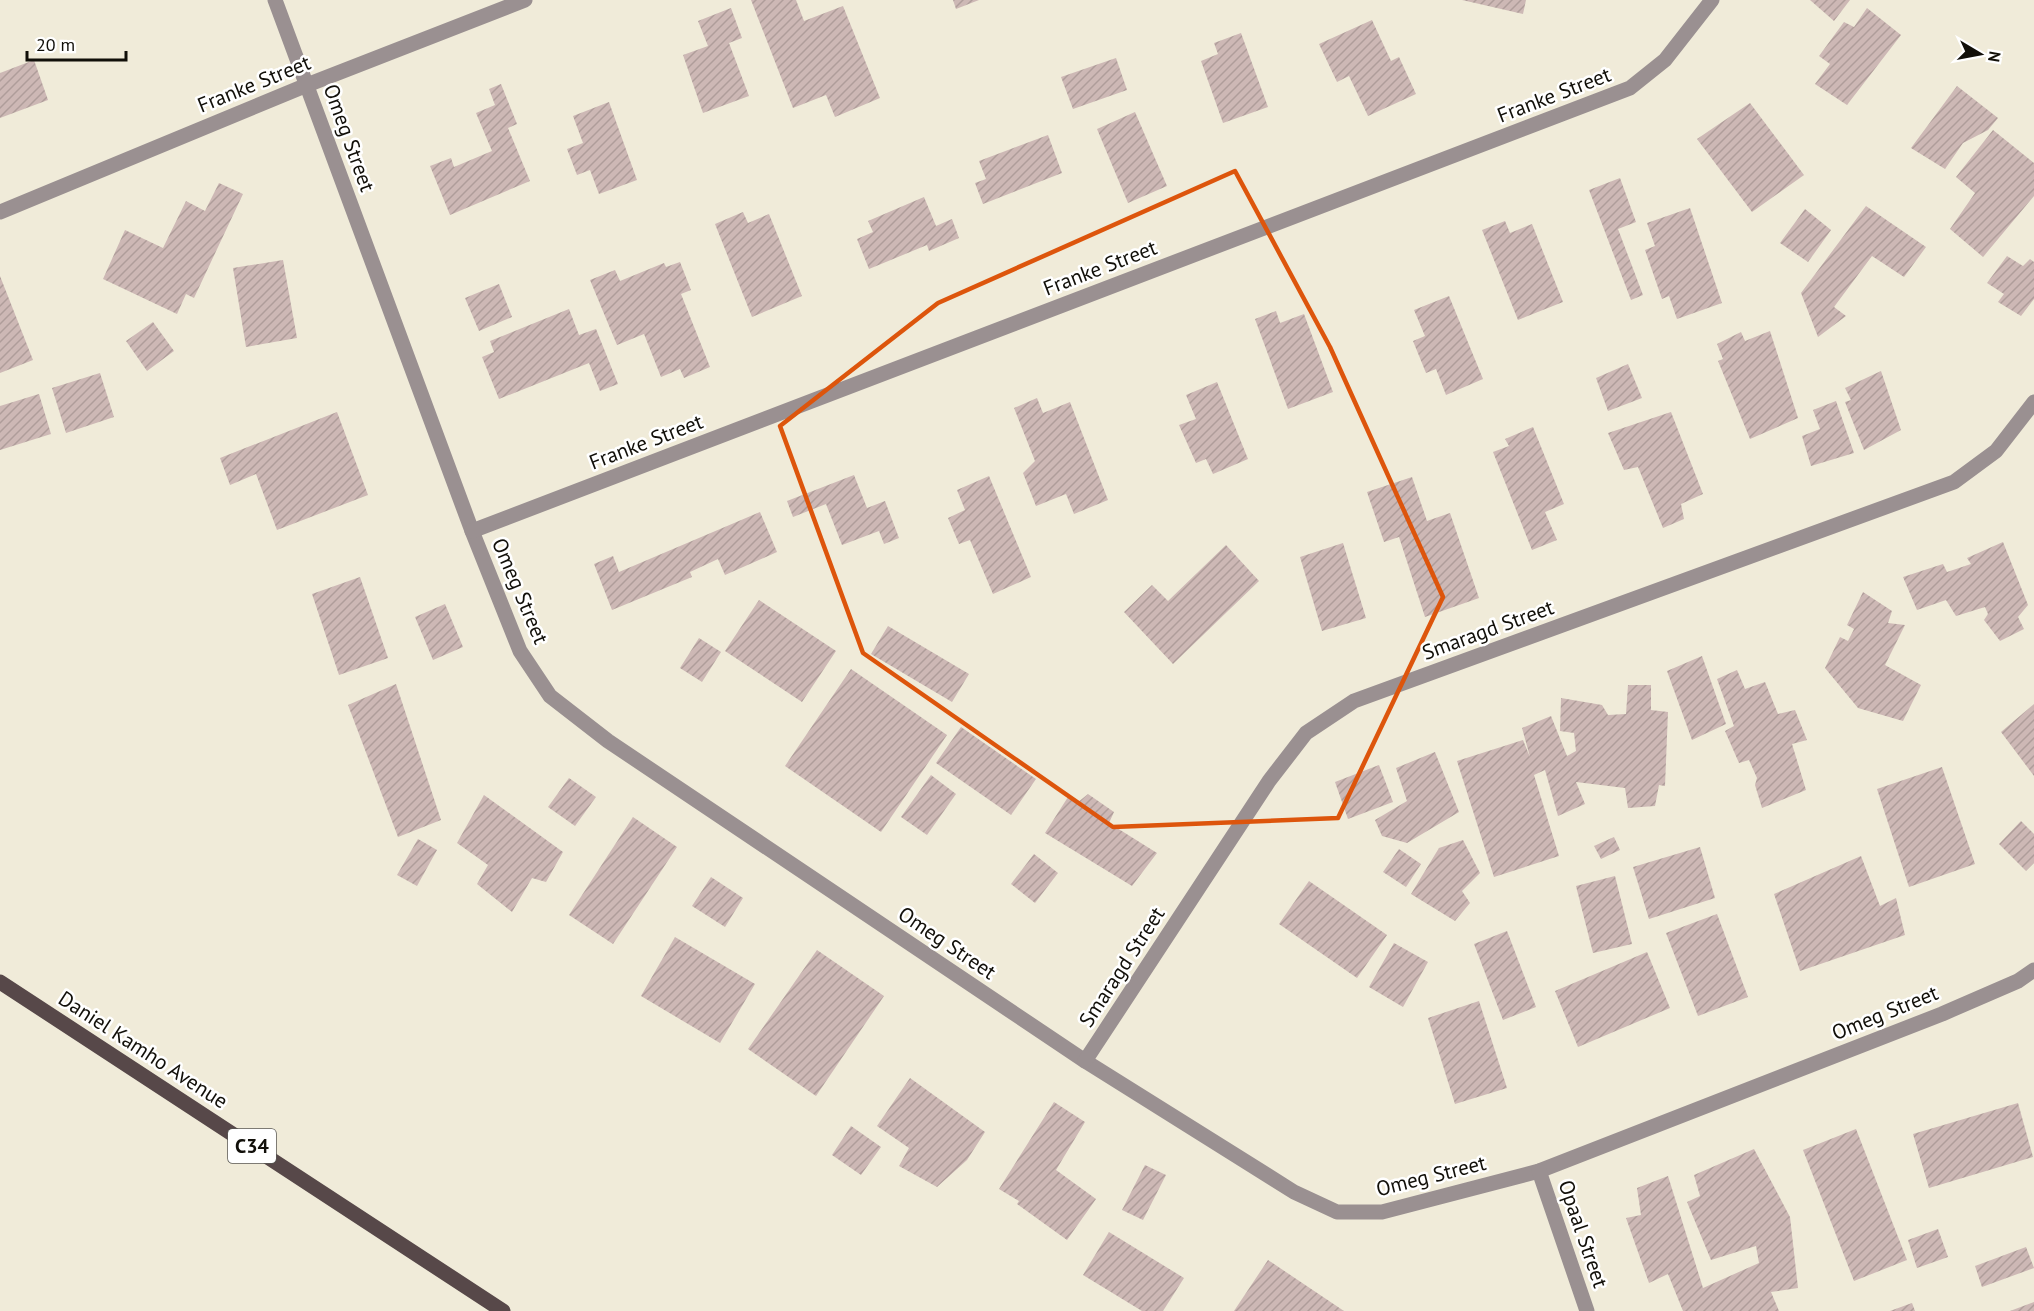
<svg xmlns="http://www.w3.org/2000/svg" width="2034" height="1311" viewBox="0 0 2034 1311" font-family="'PT Sans',sans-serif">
<defs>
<pattern id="building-hatch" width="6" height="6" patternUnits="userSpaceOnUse" patternTransform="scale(1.5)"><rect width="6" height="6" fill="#cdb8b5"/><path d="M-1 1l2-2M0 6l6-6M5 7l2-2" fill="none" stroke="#af9d9a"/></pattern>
</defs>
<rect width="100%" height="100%" fill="#f0ebd9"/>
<g fill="url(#building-hatch)">
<polygon points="751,0 796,0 804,21 843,6 880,98 835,117 826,95 793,108"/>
<polygon points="953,0 979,0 956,9"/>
<polygon points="1462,0 1526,0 1523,14"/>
<polygon points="1810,0 1850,0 1834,21"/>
<polygon points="731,8 742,38 729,43 749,96 703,113 683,55 708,46 698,21"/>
<polygon points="1867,8 1901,35 1847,105 1815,84 1830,64 1819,56 1844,22 1854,27"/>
<polygon points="1372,20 1391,61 1399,57 1416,94 1368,116 1349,76 1337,82 1319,44"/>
<polygon points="1241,33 1268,107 1223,123 1201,61 1218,54 1214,43"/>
<polygon points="1116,58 1127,90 1073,109 1061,77"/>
<polygon points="34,60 48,100 0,118 0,73"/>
<polygon points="501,84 517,124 508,128 530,181 450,215 430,166 451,158 454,167 492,151 476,113 495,105 489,89"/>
<polygon points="1957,86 1998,118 1988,130 1963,143 1945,169 1911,148"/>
<polygon points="609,102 637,180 599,194 590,170 577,175 567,149 583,143 573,116"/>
<polygon points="1750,103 1804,175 1752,212 1697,139"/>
<polygon points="1135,112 1167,186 1128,203 1097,129"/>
<polygon points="1993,130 2034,163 2034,196 1983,257 1950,229 1975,193 1956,177"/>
<polygon points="1048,135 1062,173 983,204 975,183 986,179 979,161"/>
<polygon points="1620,178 1636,222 1618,229 1643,295 1631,300 1589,190"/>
<polygon points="219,183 243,194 194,298 186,294 177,314 103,279 125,230 163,248 186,201 205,211"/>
<polygon points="924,197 936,226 952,219 959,238 929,251 927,245 869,269 857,239 873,232 868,221"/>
<polygon points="1866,206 1926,247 1904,277 1872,256 1834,307 1846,316 1818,337 1801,293"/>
<polygon points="1690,208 1722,303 1677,319 1669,296 1662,299 1645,250 1655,246 1647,223"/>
<polygon points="1805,209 1831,230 1808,262 1780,243"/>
<polygon points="743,212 748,223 769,214 802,296 752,317 715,224"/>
<polygon points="1505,221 1510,233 1532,224 1563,302 1518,320 1482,230"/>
<polygon points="2007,256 2023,266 2030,259 2034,262 2034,299 2021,316 1998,302 2004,294 1987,283"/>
<polygon points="283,260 297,338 246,347 233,268"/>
<polygon points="680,262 691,290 681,294 710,367 684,378 680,369 661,377 644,334 617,345 590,280 615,270 620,281 664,263 666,267"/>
<polygon points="0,276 33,360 0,373"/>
<polygon points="499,284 512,317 479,331 465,298"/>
<polygon points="1449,296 1483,379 1446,395 1436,369 1426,373 1413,341 1425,336 1414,310"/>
<polygon points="569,309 579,335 596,329 618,384 600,391 589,363 499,399 482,357 494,352 490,341"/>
<polygon points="1276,311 1280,323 1304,314 1333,392 1288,409 1255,319"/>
<polygon points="153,322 174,351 147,371 126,341"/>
<polygon points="1770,331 1798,418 1750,439 1718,361 1723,359 1717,344 1741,332 1745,341"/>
<polygon points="1628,364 1642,398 1608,411 1596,378"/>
<polygon points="1881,371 1901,430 1864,450 1845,402 1851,400 1845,388"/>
<polygon points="100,373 114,417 66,433 52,388"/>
<polygon points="1217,382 1248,459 1213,474 1206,459 1196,463 1179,425 1196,419 1186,395"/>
<polygon points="39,394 51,434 0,450 0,406"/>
<polygon points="1037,398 1043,413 1070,402 1108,500 1074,514 1066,494 1036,506 1023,473 1035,461 1014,408"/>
<polygon points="1836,401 1854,453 1811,466 1802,436 1820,429 1813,410"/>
<polygon points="337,412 368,495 277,530 256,474 230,485 220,458"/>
<polygon points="1671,412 1703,494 1681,504 1684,519 1663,528 1638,467 1624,470 1608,433"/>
<polygon points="1533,427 1564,504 1545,512 1557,540 1532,550 1493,452 1509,446 1505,439"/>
<polygon points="854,475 867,508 885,501 899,538 884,544 879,531 842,545 826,504 793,517 787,501"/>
<polygon points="989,476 1031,577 993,594 970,540 959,544 948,518 965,510 957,490"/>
<polygon points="1412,477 1427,521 1450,513 1479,598 1425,617 1399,537 1384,542 1367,492"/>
<polygon points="760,512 777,552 725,575 718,559 690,572 692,577 612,610 594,564 613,556 619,572"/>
<polygon points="2003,542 2028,605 2018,617 2024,629 2000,641 1984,620 1988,614 1985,607 1956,616 1946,600 1917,610 1903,577 1943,564 1947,572 1971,564 1967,558"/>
<polygon points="1343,543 1366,618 1322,631 1300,557"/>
<polygon points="1226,545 1259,581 1173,664 1124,612 1152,585 1168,601"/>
<polygon points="360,577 388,658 339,675 312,594"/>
<polygon points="1863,592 1892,611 1888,623 1905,625 1885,665 1921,685 1903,721 1858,708 1825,668 1840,637 1848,641 1854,629 1847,625"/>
<polygon points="759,600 836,651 802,702 725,651"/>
<polygon points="445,604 463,647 433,660 415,617"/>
<polygon points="888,626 969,674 952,702 871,654"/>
<polygon points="699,638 721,652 702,682 680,668"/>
<polygon points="1702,656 1726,724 1692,740 1667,671"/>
<polygon points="851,669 947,735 881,832 785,766"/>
<polygon points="1737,670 1745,689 1765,682 1778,714 1795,710 1807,740 1792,744 1806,790 1762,808 1755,785 1757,778 1749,760 1739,763 1725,731 1734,726 1717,679"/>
<polygon points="396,684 441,820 398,837 348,705"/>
<polygon points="1628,685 1651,685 1651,710 1668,712 1665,786 1659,785 1655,806 1628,808 1625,788 1576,782 1585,804 1558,816 1545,770 1534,775 1559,856 1494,877 1457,761 1523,740 1530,757 1522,728 1551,716 1567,756 1576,751 1574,733 1560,731 1561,698 1602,705 1608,715 1626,714"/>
<polygon points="2034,704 2034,776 2001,732"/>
<polygon points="961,727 1036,779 1011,815 936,763"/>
<polygon points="1435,752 1459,812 1407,843 1382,836 1375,820 1407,801 1396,768"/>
<polygon points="1379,765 1393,802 1348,819 1335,782"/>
<polygon points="1942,767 1975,864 1909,887 1877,789"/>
<polygon points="931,775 956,794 927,835 901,817"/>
<polygon points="569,778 596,797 575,826 548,807"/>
<polygon points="1088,794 1114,812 1109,823 1157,853 1132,886 1045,833 1068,797 1077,803"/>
<polygon points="484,795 563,852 546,882 532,878 512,912 477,884 488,865 457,843"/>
<polygon points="633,817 677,847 613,944 569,915"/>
<polygon points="2021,821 2034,834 2034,863 2026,871 1999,844"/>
<polygon points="1614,837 1620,850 1601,859 1594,846"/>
<polygon points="418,839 437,850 417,886 397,875"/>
<polygon points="1463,840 1480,873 1462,891 1470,903 1455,921 1411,894 1439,848"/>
<polygon points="1700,847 1715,898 1649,919 1633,867"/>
<polygon points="1399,849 1421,864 1406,887 1383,872"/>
<polygon points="1034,854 1058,873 1035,903 1011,884"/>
<polygon points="1861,856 1880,906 1896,898 1905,935 1800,971 1774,894"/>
<polygon points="1615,876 1632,944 1593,953 1576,886"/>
<polygon points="711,877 743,898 725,927 692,906"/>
<polygon points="1309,881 1387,935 1357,978 1279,924"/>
<polygon points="1717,914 1748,997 1698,1016 1666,933"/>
<polygon points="1507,931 1536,1007 1503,1020 1474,944"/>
<polygon points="675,937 755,984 720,1043 641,996"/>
<polygon points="1394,943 1428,962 1403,1007 1369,987"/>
<polygon points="817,950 884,996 816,1096 748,1049"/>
<polygon points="1647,952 1670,1008 1578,1047 1555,991"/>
<polygon points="1479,1001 1507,1088 1455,1104 1428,1018"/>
<polygon points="910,1078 985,1132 967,1160 937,1187 899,1166 909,1148 877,1126"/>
<polygon points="1054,1102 1085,1122 1056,1170 1096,1199 1067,1240 1017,1204 1019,1201 999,1189"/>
<polygon points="2018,1103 2033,1157 1929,1188 1913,1134"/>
<polygon points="851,1126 881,1147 861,1175 832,1155"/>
<polygon points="1856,1129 1907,1260 1854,1281 1803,1150"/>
<polygon points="1754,1149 1790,1217 1798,1288 1771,1292 1779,1311 1683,1311 1668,1274 1649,1283 1626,1218 1641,1215 1637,1188 1668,1176 1703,1288 1759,1263 1756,1246 1711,1260 1687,1202 1700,1196 1694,1175"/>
<polygon points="1145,1165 1166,1175 1143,1220 1122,1210"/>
<polygon points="1938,1229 1948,1257 1917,1268 1908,1240"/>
<polygon points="1109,1232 1184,1278 1163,1311 1142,1311 1083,1275"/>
<polygon points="2026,1247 2034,1268 1982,1287 1975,1266"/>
<polygon points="1268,1260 1344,1311 1234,1311"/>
<polygon points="2034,1302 2034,1311 2010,1311"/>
<polygon points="1912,1303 1915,1311 1890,1311"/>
</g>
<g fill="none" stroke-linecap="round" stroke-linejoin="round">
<g stroke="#9a9091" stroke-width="15">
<polyline points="275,0 472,531 520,651 550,696 608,741 1085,1061 1294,1192 1337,1212 1382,1212 1539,1171 1942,1014 2018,981 2034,970"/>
<polyline points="0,212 307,85 525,0"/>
<polyline points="472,531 1630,88 1665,60 1712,0"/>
<polyline points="1085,1061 1269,781 1306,733 1354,701 1954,482 1996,451 2034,402"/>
<polyline points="1539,1171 1587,1311"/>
</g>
<polyline stroke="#574849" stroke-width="15" points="0,982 503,1311"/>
</g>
<path fill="none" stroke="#dd550c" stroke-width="4.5" stroke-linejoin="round" d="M1235 171 1330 347 1443 597 1338 818 1113 827 863 653 780 426 938 303Z"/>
<g text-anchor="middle" stroke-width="5" stroke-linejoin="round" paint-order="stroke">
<rect fill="#fff" stroke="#585753" stroke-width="1.5" x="228" y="1129" width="48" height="34" rx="4.5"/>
<g font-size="20" font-weight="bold" fill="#110f09">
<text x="252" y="1153">C34</text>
</g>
<g font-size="21" fill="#110f09" stroke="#fff">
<text transform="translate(254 84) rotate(-22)" y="7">Franke Street</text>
<text transform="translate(1554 95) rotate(-21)" y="7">Franke Street</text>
<text transform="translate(349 138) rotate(70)" y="7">Omeg Street</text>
<text transform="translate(1100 268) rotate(-21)" y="7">Franke Street</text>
<text transform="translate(646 442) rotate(-21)" y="7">Franke Street</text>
<text transform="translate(520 591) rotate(67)" y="7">Omeg Street</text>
<text transform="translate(1488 630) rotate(-20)" y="7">Smaragd Street</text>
<text transform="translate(947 943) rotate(34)" y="7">Omeg Street</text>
<text transform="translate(1122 967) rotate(-57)" y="7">Smaragd Street</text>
<text transform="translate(1885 1013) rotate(-22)" y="7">Omeg Street</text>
<text transform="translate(143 1050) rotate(33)" y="7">Daniel Kamho Avenue</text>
<text transform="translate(1431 1176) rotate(-14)" y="7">Omeg Street</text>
<text transform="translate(1583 1234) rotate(71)" y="7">Opaal Street</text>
</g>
</g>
<g transform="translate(1980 54) rotate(100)" stroke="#ffffff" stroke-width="4.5" paint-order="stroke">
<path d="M0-4.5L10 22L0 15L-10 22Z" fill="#110f09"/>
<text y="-9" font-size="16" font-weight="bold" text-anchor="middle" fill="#110f09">N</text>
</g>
<path d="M27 51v9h99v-9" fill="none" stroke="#110f09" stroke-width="3"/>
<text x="36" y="51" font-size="18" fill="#110f09" stroke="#ffffff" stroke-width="4.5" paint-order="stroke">20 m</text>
</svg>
